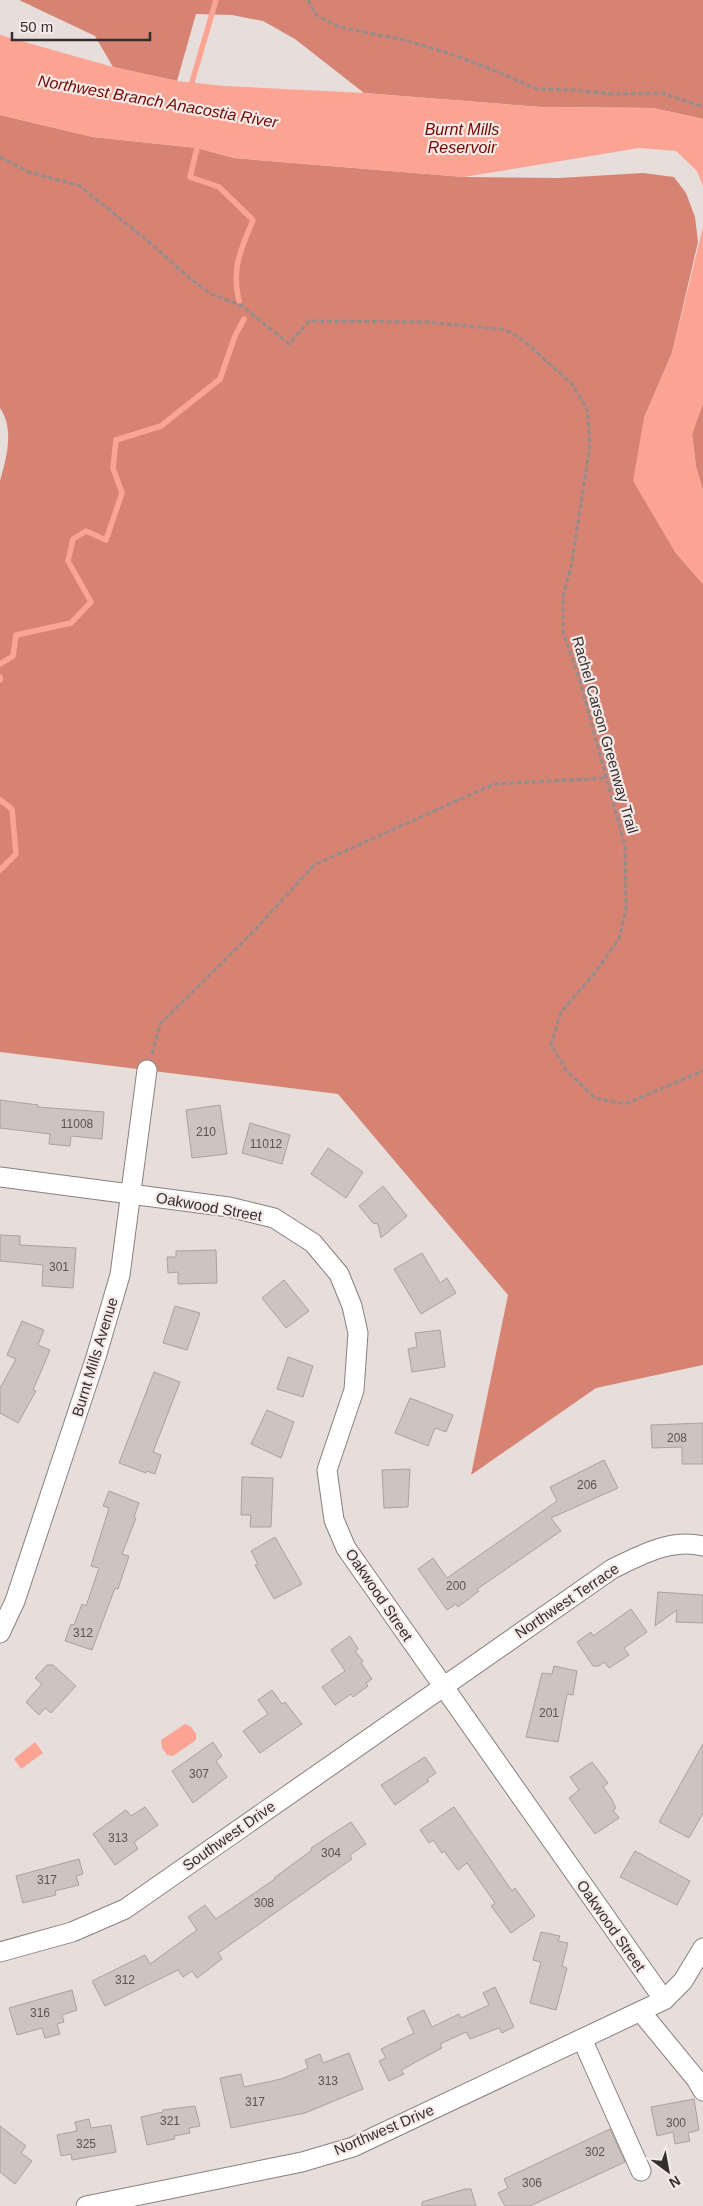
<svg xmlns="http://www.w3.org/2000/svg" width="703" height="2206" viewBox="0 0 703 2206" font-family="Helvetica,sans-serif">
<rect width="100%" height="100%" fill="#e7dddb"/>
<g fill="#d78373">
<polygon points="19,0 703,0 703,119 653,108 541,107 364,93 295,39 263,21 232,15 196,14 177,81 113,67 95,36"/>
<path d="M0 115 93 137 197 148 234 158 464 177 559 178 643 173 674 177 686 193 695 217 698 242 672 353 644 418 675 552 703 584V1365L596 1388 471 1475 508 1295 338 1094 0 1052V481C6 459 15 430 0 408Z"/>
<polygon points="703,403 703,491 696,467 692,434"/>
</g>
<g fill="#fba493">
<polygon points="0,35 113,67 177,81 225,86 364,93 541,107 653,108 703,119 703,186 697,171 676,151 639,148 464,177 234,158 197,148 93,137 0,115"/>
<polygon points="703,227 703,403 692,434 696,467 703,491 703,584 675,552 633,481 644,418 672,353"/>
<polygon points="185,1724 191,1727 196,1734 196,1740 173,1756 167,1755 162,1748 161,1740"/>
<polygon points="35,1742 43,1753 21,1769 14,1759"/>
</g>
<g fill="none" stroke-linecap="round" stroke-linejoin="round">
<g stroke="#fba493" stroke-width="5.5">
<polyline points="190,89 216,0"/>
<path d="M195 143 197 148 190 177 219 187 253 220C241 249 231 269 239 301"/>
<polyline points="0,664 13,656 16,635 71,623 91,602 68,561 73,539 86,531 106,540 122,493 113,468 116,440 161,426 220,379 235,336 244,319"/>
<polyline points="0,677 0,680"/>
<polyline points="0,800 12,809 16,854 0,870"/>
</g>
</g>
<g fill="#cdc3c0" stroke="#aba19f">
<polygon points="0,1100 38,1105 38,1107 104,1112 102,1139 71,1136 70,1146 49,1144 50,1134 0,1128"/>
<polygon points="220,1105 227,1154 192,1158 186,1110"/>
<polygon points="250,1123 290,1135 282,1164 242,1153"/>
<polygon points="328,1148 363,1172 346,1198 311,1174"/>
<polygon points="383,1186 407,1216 381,1238 378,1224 373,1223 359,1206"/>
<polygon points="0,1235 20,1236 20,1245 76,1248 73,1288 42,1286 43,1265 0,1261"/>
<polygon points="216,1250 217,1283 178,1284 178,1272 168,1273 167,1257 176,1257 176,1251"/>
<polygon points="422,1253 440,1283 447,1278 456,1293 421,1314 394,1269"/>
<polygon points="284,1280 309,1311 286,1328 262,1298"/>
<polygon points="175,1306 200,1313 187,1350 163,1343"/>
<polygon points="22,1321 44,1330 38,1345 50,1350 33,1390 36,1391 18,1423 0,1413 0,1388 16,1359 7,1355"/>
<polygon points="440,1330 445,1367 412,1372 408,1349 417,1347 415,1333"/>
<polygon points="288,1357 313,1366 303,1397 277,1389"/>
<polygon points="154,1372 180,1382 153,1452 161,1455 155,1474 147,1471 146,1473 119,1463"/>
<polygon points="410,1398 453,1415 446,1432 435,1428 428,1446 395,1433"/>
<polygon points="267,1410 294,1422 281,1458 251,1444"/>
<polygon points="703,1423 703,1464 682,1464 682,1447 652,1448 651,1425"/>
<polygon points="604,1460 618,1488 551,1518 561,1531 486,1583 477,1589 479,1591 458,1607 456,1604 447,1610 418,1569 433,1558 447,1578 557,1501 550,1487"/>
<polygon points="410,1469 408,1507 384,1508 382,1470"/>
<polygon points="242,1477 273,1478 271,1527 250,1527 251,1515 241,1515"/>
<polygon points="109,1491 139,1503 134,1517 136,1518 122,1554 129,1556 118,1589 115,1588 92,1650 65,1641 71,1624 74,1625 82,1604 86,1606 99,1568 91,1566 109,1508 103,1506"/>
<polygon points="275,1537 302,1584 274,1599 255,1565 258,1564 251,1551"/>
<polygon points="658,1592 703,1595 703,1623 676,1622 677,1610 655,1626"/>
<polygon points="631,1609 647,1632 624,1648 629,1655 609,1668 604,1662 599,1666 593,1666 577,1642 591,1632 593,1636"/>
<polygon points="350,1636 358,1649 355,1651 363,1661 361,1663 372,1679 366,1683 368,1686 353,1697 351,1694 335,1705 322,1687 345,1671 331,1650"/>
<polygon points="47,1665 53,1665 76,1686 51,1713 45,1708 39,1715 26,1702 42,1684 35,1678"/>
<polygon points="554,1666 577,1671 573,1695 567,1694 558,1742 526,1737 542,1673 552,1674"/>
<polygon points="272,1690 282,1704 285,1702 302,1724 260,1753 243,1731 268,1714 258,1700"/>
<polygon points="213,1742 222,1756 216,1761 227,1777 193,1803 172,1771"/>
<polygon points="703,1744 703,1813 689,1838 659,1822"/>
<polygon points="425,1757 436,1773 427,1779 429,1781 395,1805 381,1785"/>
<polygon points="592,1762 608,1783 603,1787 611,1798 616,1808 613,1810 619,1818 595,1834 569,1798 579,1790 570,1777"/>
<polygon points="145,1807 158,1825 134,1842 138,1849 115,1865 93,1834 126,1810 131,1816"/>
<polygon points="454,1807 512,1891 515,1888 535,1916 511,1933 491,1906 495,1903 467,1863 458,1870 444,1851 442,1853 433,1840 429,1843 420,1830"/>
<polygon points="351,1822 366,1844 350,1855 352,1859 218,1953 222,1959 197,1978 192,1971 183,1977 178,1970 105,2006 92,1981 145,1955 150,1964 197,1930 188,1917 205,1905 216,1919 275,1879 274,1878 312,1850 311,1848"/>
<polygon points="635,1851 690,1881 677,1905 620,1877"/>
<polygon points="79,1859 83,1874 76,1876 79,1885 55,1891 56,1895 23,1903 16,1876"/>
<polygon points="541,1932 560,1936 558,1941 568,1943 562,1966 567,1968 556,2010 530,2003 541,1962 533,1960"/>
<polygon points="495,1987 514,2027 502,2033 499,2028 470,2039 466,2032 440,2044 442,2048 401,2070 404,2074 389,2081 379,2061 386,2058 381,2049 414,2033 407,2018 424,2010 432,2027 459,2014 461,2018 489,2005 483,1993"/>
<polygon points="72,1990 77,2010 62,2015 64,2022 57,2024 60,2034 45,2038 42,2028 17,2035 9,2008"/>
<polygon points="349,2053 363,2089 305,2113 231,2128 220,2078 241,2074 244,2087 281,2079 308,2068 305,2060 320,2054 323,2063"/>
<polygon points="694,2099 699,2130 688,2133 690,2141 675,2144 673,2132 657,2136 651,2107"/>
<polygon points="195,2106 200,2126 189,2128 190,2133 174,2136 175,2139 147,2145 141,2117 163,2112 163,2110"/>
<polygon points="89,2119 91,2128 111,2125 116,2152 72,2160 71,2154 61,2156 57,2135 77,2131 75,2122"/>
<polygon points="0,2126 26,2146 21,2153 32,2161 15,2184 0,2172"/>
<polygon points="610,2129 625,2162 530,2206 505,2206 498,2193 508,2188 504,2179"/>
<polygon points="465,2189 471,2189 476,2206 422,2206 422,2202"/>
</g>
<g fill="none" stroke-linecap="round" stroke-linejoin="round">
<g stroke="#89807e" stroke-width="21">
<g id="minor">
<polyline points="0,1177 229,1207 274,1218 313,1243 339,1274 352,1306 358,1333 354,1390 327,1470 334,1520 346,1548 664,2000"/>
<polyline points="0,1633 15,1601 96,1357 120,1275 147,1070"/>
<path d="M0 1952 72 1932 125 1909 612 1569C641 1555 671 1538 703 1546"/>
<polyline points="641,2012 696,2079 703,2091"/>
<polyline points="582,2039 641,2171"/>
<polyline points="86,2206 302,2162 353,2147 664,2000 683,1981 703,1948"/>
</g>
</g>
<g stroke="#958d8c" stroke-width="3" stroke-dasharray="5 2.5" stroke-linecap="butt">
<polyline points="308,0 316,15 339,27 404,40 445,52 493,70 537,89 573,90 613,94 662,93 703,107"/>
<polyline points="0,157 28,172 80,186 155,247 189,278 211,294 242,306 289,344 309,321 426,322 506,330 523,340 572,384 587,409 590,445 571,567 563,596 563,632 579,678 625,846 626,909 619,939 594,974 561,1012 551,1045 567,1071 595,1098 625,1104 703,1071"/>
<polyline points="152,1054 160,1024 252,933 314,865 494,784 606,778"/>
</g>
<use href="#minor" stroke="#fff" stroke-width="19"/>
</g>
<g text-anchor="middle" stroke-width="4.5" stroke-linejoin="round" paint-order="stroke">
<g font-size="12" fill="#5a5452">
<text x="77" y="1128">11008</text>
<text x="206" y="1136">210</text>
<text x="266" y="1148">11012</text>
<text x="59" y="1271">301</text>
<text x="677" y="1442">208</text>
<text x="587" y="1489">206</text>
<text x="456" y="1590">200</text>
<text x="83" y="1637">312</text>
<text x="549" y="1717">201</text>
<text x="199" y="1778">307</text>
<text x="118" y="1842">313</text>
<text x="331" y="1857">304</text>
<text x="47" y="1884">317</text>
<text x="264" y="1907">308</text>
<text x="125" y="1984">312</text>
<text x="40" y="2017">316</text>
<text x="328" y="2085">313</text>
<text x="255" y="2106">317</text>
<text x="170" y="2125">321</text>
<text x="676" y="2127">300</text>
<text x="86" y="2148">325</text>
<text x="595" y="2156">302</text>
<text x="532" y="2187">306</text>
</g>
<g font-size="15" fill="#332f2e" stroke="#f5eae8">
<text transform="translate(605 735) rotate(74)" y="5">Rachel Carson Greenway Trail</text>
<text transform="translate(209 1207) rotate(10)" y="5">Oakwood Street</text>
<text transform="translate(95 1357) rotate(-73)" y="5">Burnt Mills Avenue</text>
<text transform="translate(379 1595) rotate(56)" y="5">Oakwood Street</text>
<text transform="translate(567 1601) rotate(-34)" y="5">Northwest Terrace</text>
<text transform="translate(229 1836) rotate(-35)" y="5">Southwest Drive</text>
<text transform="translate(611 1926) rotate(55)" y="5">Oakwood Street</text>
<text transform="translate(384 2130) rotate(-23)" y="5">Northwest Drive</text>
</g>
<g font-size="16" font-style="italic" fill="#710800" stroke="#f5eae8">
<text transform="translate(158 101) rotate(10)" y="6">Northwest Branch Anacostia River</text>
<text x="462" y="135">Burnt Mills<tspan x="462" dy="18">Reservoir</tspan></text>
</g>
</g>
<g transform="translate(668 2171) rotate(148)" stroke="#f5eae8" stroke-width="4" paint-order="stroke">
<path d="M0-4L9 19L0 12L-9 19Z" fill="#332f2e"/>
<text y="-8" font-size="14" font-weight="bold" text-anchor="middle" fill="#332f2e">N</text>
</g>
<path d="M12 32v8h138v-8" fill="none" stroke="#332f2e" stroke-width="2.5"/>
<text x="20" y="32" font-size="15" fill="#332f2e" stroke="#f5eae8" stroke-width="4" paint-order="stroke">50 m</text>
</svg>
